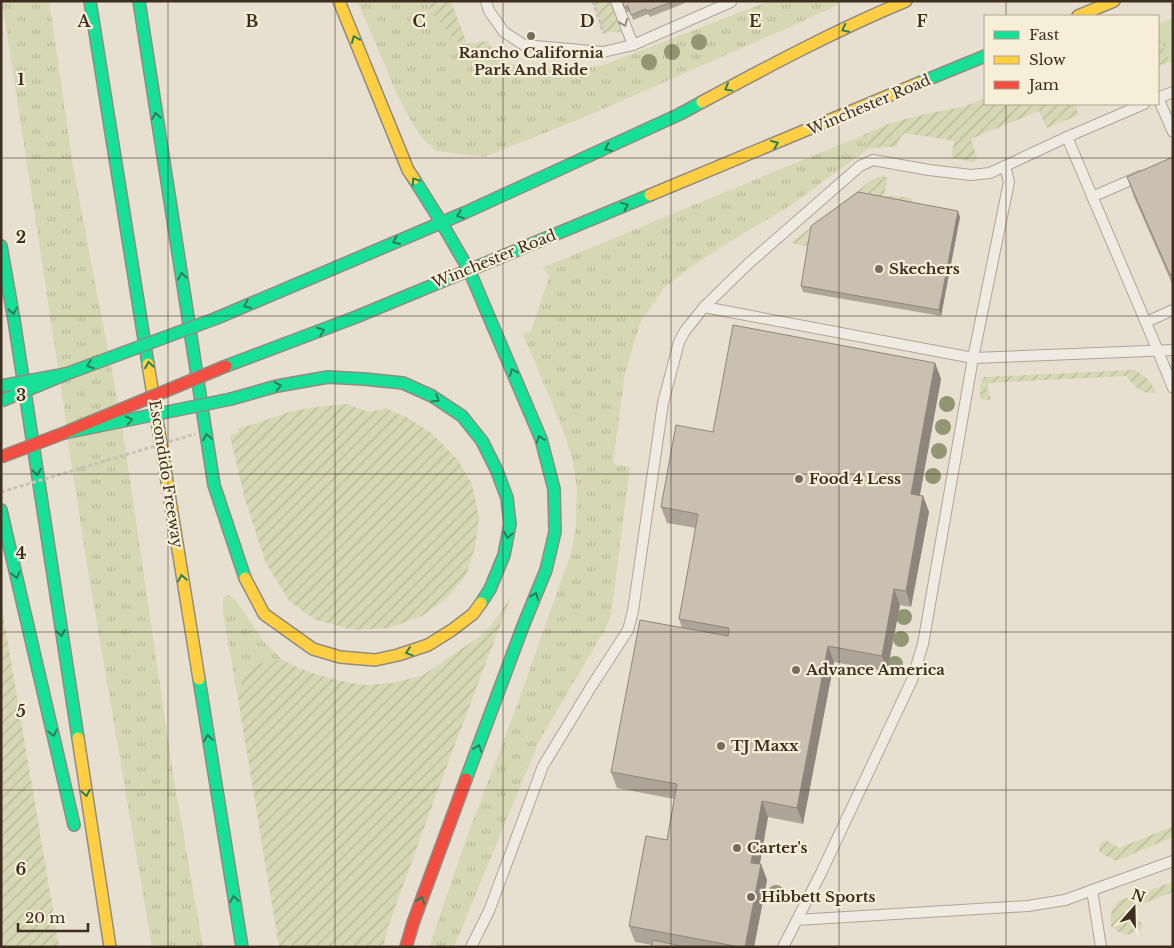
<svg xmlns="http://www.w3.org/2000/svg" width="1174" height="948" viewBox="0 0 1174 948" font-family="'Libre Baskerville',serif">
<defs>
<pattern id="grass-tufts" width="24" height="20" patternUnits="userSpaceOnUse" patternTransform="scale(1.25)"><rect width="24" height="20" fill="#d6d7b3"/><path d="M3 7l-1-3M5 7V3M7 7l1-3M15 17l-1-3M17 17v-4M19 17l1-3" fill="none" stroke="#b9b99a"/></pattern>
<pattern id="garden-furrows" width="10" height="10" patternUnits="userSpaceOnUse" patternTransform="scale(1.25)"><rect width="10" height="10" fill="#d6d7b3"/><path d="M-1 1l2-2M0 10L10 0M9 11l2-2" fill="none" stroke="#b9b99a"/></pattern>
</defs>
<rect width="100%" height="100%" fill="#e7e0d1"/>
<g fill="url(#grass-tufts)">
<polygon points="2,1 49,1 74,172 120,414 68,433"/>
<polygon points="357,1 426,1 436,19 472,58 501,60 510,64 567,72 606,64 769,1 838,1 836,6 792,26 580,119 484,157 436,151 421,137 407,114 394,88 376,44"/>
<polygon points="1173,18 1173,68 1158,35 1158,24"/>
<polygon points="863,135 868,149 791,205 731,241 691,267 664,288 640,323 624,378 613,464 630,467 611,616 604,631 539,741 454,947 429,947 467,837 516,708 571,553 576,527 577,488 572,457 561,425 523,334 531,331 549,277 546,272 542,268"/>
<polygon points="121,419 173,774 203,947 152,947 87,565 67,435"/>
<polygon points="229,595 236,601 265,643 284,661 268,660 242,680 238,699 223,613 223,597"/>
</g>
<g fill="url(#garden-furrows)">
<polygon points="426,1 451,1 467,44 487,41 495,53 501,60 472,58 436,19"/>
<polygon points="593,1 610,1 621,32 603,32"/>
<polygon points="1158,35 1170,62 1158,66"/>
<polygon points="985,98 985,104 1074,104 1079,115 1047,128 1039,111 971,139 977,158 974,162 951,158 954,141 905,133 901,136 897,147 881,147 868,149 863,135 891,123 921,115 966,106"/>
<polygon points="883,176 888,178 884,195 912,198 910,207 811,247 791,243 873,179"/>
<path d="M1135 370C1145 376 1151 381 1156 393 1139 394 1136 387 1126 376L989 383 987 387 991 397 990 400 980 399V386L984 377Z"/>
<path d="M348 404C363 411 369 414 385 408L408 418 431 433 457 459 472 484 479 517 475 548 466 575 447 598 422 616 389 628 355 630 316 620 289 601 265 561 245 499 230 436 238 432V428C257 424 275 416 294 411 312 407 329 405 348 404Z"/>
<polygon points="512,594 437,792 388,927 383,947 279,947 238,699 242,680 252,667 268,660 284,661 306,671 336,680 364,685 392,683 423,675 479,637 491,625 501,612"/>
<polygon points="1,602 59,946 59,947 1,947"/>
<polygon points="1173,826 1173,837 1116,861 1099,852 1100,844 1106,840 1119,848"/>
<path d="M1173 882V892L1126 910 1124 912 1142 923V928C1129 937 1123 937 1111 926 1110 916 1111 910 1118 901Z"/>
</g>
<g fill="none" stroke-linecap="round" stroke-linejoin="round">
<g stroke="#ada599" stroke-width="12">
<g id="lane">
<polyline points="486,1 489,11 504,32 524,45 603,52 633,45 731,2"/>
<polyline points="616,1 633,45"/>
<polyline points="1158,98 1173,132"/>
<polyline points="1158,98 1173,92"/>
<polyline points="1067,137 1158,351 1173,388"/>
<polyline points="1092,197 1140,176"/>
<polyline points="704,307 973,358 1173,350"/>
<polyline points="1146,322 1173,310"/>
<polyline points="1092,890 1101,947"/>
<polyline points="797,920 1028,906 1065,900 1173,861"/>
<polyline points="471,947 489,911 543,766 591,687 628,630 633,611 663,403 679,342 685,331 704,307 748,264 860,166 873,160 929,170 971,175 990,173 1067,137 1144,104"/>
<polyline points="783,947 821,873 912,680 923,644 973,358 1009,182 1005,166"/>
</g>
</g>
<g stroke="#928b80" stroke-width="14">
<g id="fast">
<polyline points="90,1 148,364"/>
<polyline points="139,1 214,485 245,578"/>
<polyline points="919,83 985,56"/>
<polyline points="414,179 441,222 469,270 541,439 554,489 555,532 546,570 523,626 466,779"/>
<polyline points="1,246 14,320 78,738"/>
<polyline points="217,318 464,213 680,114 702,102"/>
<polyline points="226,366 356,317 650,195"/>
<polyline points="231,399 277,386 328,377 364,379 403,383 432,396 462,416 482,441 497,471 507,498 510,524 504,555 490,589 481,603"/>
<polyline points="1,510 74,825"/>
<polyline points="199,679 242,947"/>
</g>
</g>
<g stroke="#928b80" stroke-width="14">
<g id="slow">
<polyline points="339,1 408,170 414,179"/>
<polyline points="1078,16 1114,1"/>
<path d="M702 102C769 66 836 30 906 1"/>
<polyline points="650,195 919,83"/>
<polyline points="148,364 199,679"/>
<polyline points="245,578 264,614 313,649 340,657 375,660 398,655 428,645 452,630 473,614 481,603"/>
<polyline points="78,738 110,947"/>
</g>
</g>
<g stroke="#928b80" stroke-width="14">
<polyline id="jam" points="406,947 413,923 466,779"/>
</g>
<polyline stroke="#c8c2b9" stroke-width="3" stroke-dasharray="4 2.5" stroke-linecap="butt" points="593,1 603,32 608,32"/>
<use href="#lane" stroke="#efebe3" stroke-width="10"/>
<use href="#fast" stroke="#16e098" stroke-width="11"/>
<use href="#slow" stroke="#ffcf43" stroke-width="11"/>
<use href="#jam" stroke="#f24e42" stroke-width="11"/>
<g stroke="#928b80" stroke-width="14" stroke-linecap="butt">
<g id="fast-bridge">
<polyline points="1,386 66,374"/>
<polyline points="1,401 66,374 217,318"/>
<polyline points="64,433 231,399"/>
</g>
</g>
<g stroke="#928b80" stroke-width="14" stroke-linecap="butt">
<polyline id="jam-bridge" points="1,457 64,433 226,366"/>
</g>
<polyline stroke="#c8c2b9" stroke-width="3" stroke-dasharray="4 2.5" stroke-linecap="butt" points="1,492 195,434"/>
<use href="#fast-bridge" stroke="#16e098" stroke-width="11"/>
<use href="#jam-bridge" stroke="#f24e42" stroke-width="11"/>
</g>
<g fill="#929673">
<circle cx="699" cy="42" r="8"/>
<circle cx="672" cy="52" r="8"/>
<circle cx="649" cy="62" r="8"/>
<circle cx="947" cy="404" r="8"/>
<circle cx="943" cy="427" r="8"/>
<circle cx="939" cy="451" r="8"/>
<circle cx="933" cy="476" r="8"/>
<circle cx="904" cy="617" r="8"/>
<circle cx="901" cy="639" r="8"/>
<circle cx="895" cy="664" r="8"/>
<circle cx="776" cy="893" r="8"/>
</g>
<g fill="#afa499">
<polygon points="622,1 685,1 685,3 650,17 648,14 633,20 630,11 626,13"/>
<polygon points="1173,157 1173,286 1134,197 1127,177"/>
<polygon points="960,217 941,316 803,292 801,286"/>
<polygon points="935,363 941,379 920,495 923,496 929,512 911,607 900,605 887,672 834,662 803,824 768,817 760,864 761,864 767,880 754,947 651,947 652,945 635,942 629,926 667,840 674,799 617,788 611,772 682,628 679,619 696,528 667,523 661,507 713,432"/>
</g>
<g fill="#8e867d">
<polygon points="958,211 960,217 941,316 939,310"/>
<polygon points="935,363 941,379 917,510 911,494"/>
<polygon points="923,496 929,512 911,607 906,591"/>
<polygon points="894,589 900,605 887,672 882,656"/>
<polygon points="828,646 834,662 803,824 797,808"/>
<polygon points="762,801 768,817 757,879 751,863"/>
<polygon points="761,864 767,880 754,947 745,947"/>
</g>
<g fill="#cbbfb2" stroke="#8e867d">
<polygon points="622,1 674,1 648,11 646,9 631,15 628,6 624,7"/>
<polygon points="1173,157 1173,274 1170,275 1127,177"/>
<polygon points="858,192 958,211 939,310 801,286 811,226"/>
<polygon points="733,325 935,363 911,494 923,496 906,591 894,589 882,656 828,646 797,808 762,801 751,863 761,864 745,947 740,947 629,926 646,836 667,840 677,784 611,772 640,620 728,636 729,628 679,619 698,514 661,507 676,425 713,432"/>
<polygon points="653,940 686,947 651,947"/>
</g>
<defs><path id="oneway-chevron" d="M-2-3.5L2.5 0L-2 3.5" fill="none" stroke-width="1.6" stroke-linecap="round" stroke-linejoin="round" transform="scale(1.25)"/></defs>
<use stroke="#968c82" href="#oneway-chevron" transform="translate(624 23) rotate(68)"/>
<g stroke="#2b7e56">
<use href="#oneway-chevron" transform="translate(845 29) rotate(154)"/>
<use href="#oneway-chevron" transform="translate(355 39) rotate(-112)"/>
<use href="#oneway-chevron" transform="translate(728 88) rotate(151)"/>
<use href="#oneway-chevron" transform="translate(156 116) rotate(-99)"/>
<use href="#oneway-chevron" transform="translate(775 144) rotate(-22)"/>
<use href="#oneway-chevron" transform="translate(608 148) rotate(155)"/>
<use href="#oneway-chevron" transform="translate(415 181) rotate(-123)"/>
<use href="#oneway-chevron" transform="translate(625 206) rotate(-22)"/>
<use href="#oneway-chevron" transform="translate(460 215) rotate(159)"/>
<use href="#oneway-chevron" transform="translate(396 241) rotate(157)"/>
<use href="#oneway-chevron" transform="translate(182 276) rotate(-99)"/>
<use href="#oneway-chevron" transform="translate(247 305) rotate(157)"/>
<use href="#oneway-chevron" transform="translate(13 311) rotate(80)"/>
<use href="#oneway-chevron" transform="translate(321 331) rotate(-21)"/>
<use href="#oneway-chevron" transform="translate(90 365) rotate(160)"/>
<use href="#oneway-chevron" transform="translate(149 365) rotate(-99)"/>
<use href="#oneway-chevron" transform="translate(513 372) rotate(-113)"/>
<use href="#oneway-chevron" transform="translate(278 386) rotate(-12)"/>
<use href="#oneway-chevron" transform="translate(436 399) rotate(32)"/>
<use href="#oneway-chevron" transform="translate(129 420) rotate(-12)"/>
<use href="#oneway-chevron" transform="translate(207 437) rotate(-99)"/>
<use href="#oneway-chevron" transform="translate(540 439) rotate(-109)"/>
<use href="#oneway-chevron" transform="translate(37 472) rotate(81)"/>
<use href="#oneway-chevron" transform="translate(508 535) rotate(100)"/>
<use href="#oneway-chevron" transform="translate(16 575) rotate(77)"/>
<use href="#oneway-chevron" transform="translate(182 578) rotate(-99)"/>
<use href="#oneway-chevron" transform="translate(535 596) rotate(-68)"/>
<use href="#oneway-chevron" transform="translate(61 633) rotate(81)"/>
<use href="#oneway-chevron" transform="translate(409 652) rotate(162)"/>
<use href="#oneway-chevron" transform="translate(53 733) rotate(77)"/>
<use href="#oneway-chevron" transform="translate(208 738) rotate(-99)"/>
<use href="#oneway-chevron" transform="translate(478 748) rotate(-70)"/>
<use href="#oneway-chevron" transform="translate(86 793) rotate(81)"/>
<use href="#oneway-chevron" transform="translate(234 899) rotate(-99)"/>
<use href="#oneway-chevron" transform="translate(421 900) rotate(-70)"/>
</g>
<path fill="none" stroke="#3d2e20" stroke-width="1" stroke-opacity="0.55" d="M168 1V947M335 1V947M503 1V947M671 1V947M839 1V947M1006 1V16M1006 104V947M1 158H1173M1 316H1173M1 474H1173M1 632H1173M1 790H1173"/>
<g fill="#786c5e" stroke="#f7eed8" stroke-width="2">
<circle cx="531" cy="36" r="5"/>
<circle cx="879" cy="269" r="5"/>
<circle cx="799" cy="479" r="5"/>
<circle cx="796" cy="670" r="5"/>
<circle cx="721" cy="746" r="5"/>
<circle cx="737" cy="848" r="5"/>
<circle cx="751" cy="897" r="5"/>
</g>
<g text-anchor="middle" stroke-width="4.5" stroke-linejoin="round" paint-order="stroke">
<g font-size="15" font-weight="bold" fill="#3d2e20" stroke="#f7eed8" text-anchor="start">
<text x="531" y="58" text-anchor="middle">Rancho California<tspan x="531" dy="17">Park And Ride</tspan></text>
<text x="889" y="274">Skechers</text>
<text x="809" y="484">Food 4 Less</text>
<text x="806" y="675">Advance America</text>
<text x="731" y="751">TJ Maxx</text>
<text x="747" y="853">Carter's</text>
<text x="761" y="902">Hibbett Sports</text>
</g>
<g font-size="15" fill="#3d2e20" stroke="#f7eed8">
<text transform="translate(869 105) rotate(-23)" y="5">Winchester Road</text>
<text transform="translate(494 259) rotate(-22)" y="5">Winchester Road</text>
<text transform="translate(166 474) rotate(81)" y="5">Escondido Freeway</text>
</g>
</g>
<g font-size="16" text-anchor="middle" font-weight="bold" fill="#3d2e20" stroke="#f7eed8" stroke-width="4.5" stroke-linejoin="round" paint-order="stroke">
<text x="84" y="27">A</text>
<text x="252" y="27">B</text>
<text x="419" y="27">C</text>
<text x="587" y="27">D</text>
<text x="755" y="27">E</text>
<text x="922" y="27">F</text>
<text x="21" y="85">1</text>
<text x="21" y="243">2</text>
<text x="21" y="401">3</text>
<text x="21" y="559">4</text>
<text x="21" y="717">5</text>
<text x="21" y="875">6</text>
</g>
<rect width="1174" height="948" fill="none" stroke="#3d2e20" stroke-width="5"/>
<rect x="984" y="15" width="175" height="90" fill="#f7eed8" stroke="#ada18e"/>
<rect x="994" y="31" width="25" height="8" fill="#16e098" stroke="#ada18e"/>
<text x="1029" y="40" font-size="15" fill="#3d2e20">Fast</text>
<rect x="994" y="56" width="25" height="8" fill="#ffcf43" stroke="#ada18e"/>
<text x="1029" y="65" font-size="15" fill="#3d2e20">Slow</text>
<rect x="994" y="81" width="25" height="8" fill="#f24e42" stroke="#ada18e"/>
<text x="1029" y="90" font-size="15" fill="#3d2e20">Jam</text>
<g transform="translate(1134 908) rotate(20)" stroke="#f7eed8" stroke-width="4" paint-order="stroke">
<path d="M0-4L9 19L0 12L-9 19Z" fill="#3d2e20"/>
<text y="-8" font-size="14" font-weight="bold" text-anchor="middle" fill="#3d2e20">N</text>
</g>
<path d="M18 923v8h70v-8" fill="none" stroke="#3d2e20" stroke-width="2.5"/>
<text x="25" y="923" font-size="15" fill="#3d2e20" stroke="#f7eed8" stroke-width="4" paint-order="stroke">20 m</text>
</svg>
